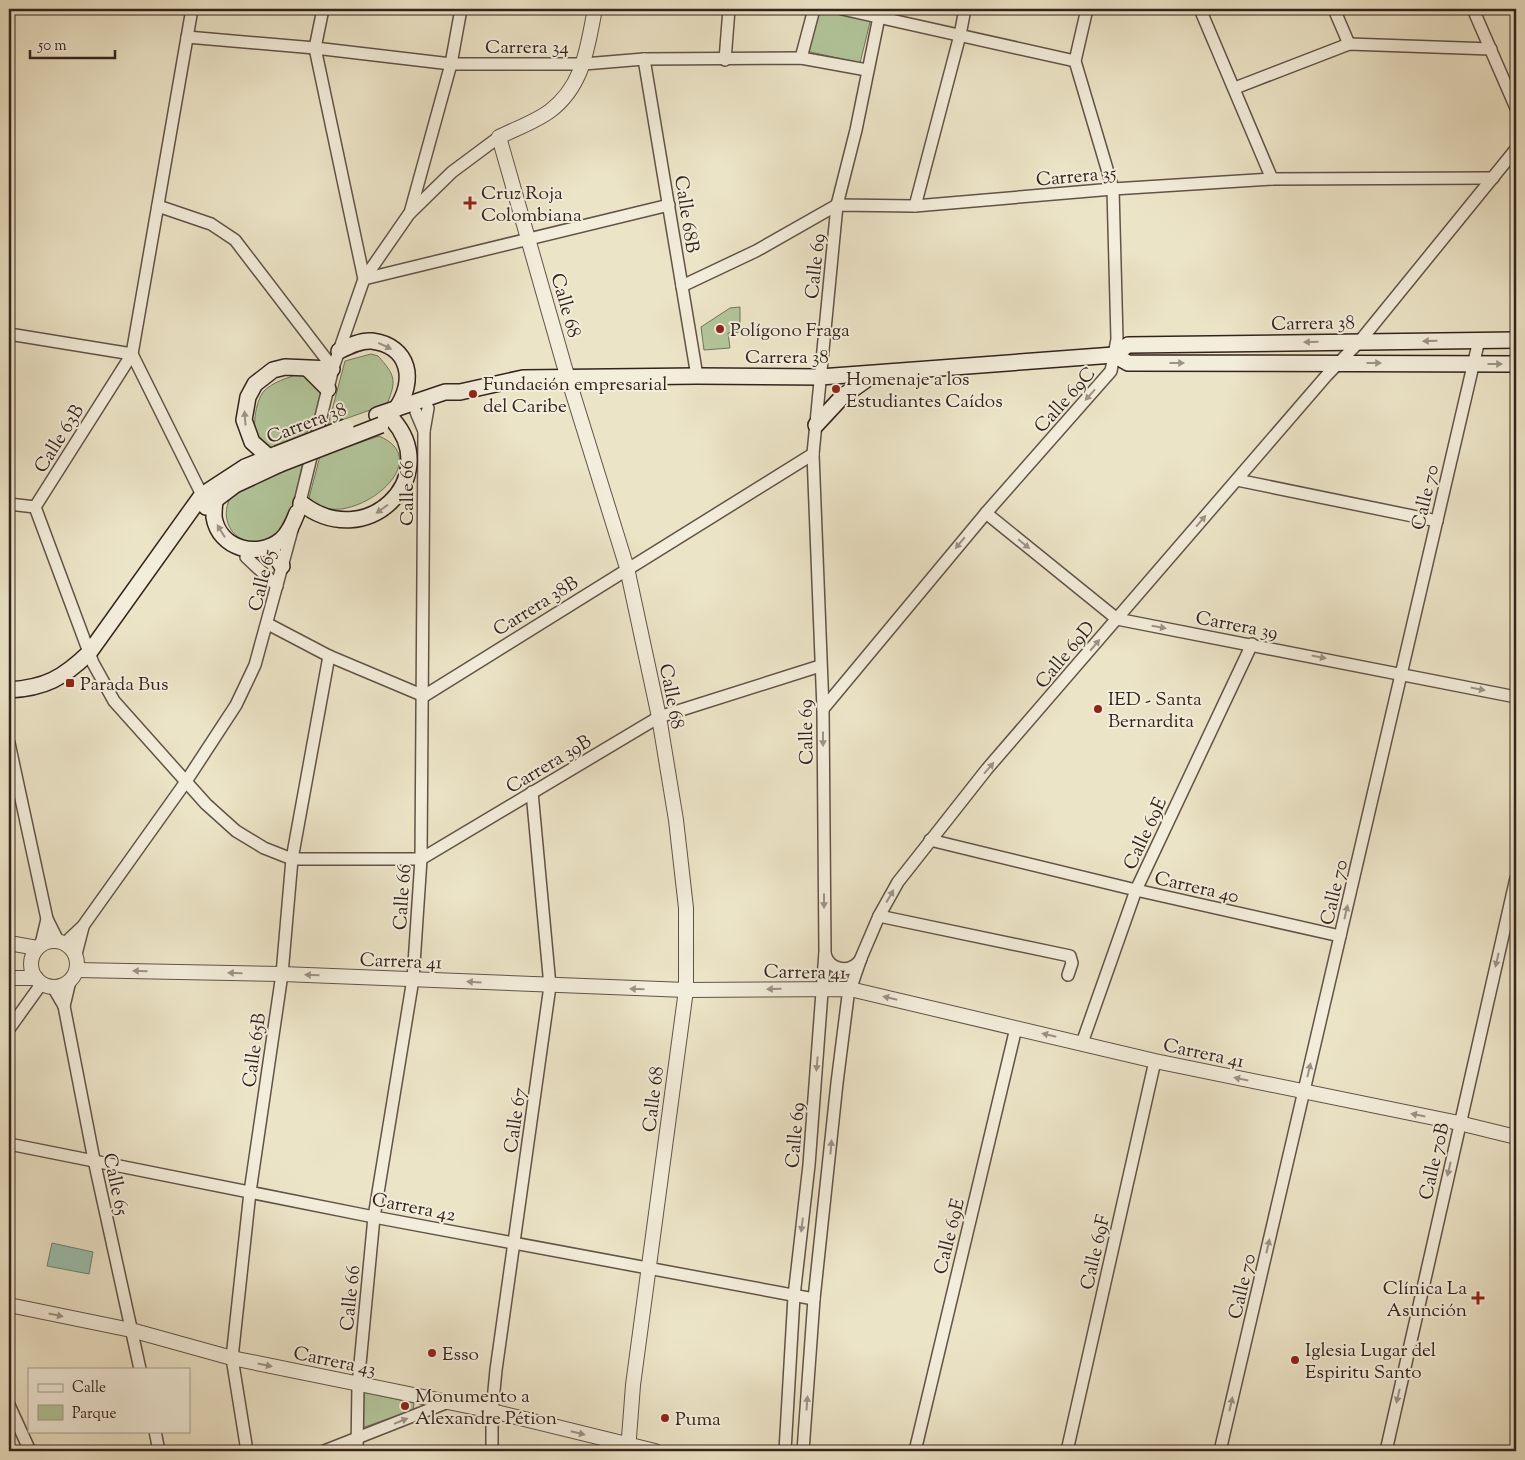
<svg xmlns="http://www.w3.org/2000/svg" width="1525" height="1460" viewBox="0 0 1525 1460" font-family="'Sorts Mill Goudy',serif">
<rect width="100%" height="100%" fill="#ece4c7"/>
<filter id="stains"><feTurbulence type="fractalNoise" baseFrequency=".004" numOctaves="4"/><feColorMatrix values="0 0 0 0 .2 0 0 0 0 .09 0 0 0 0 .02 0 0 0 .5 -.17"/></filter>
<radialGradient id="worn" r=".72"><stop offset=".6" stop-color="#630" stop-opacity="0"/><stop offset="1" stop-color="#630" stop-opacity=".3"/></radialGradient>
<g fill="#b2c59a" stroke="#72745c">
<polygon points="818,9 871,18 860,63 806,51"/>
<polygon points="740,307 740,332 728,333 730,348 704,350 701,327 730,308"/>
<path d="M371 354 378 356C395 375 397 380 387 404L328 425 345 361Z"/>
<path d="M299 374C325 379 324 396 315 417 313 422 312 428 308 431 300 439 284 444 273 447 247 453 253 403 264 391 273 382 287 378 299 374Z"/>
<path d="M379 436C435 460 363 519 325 508 320 507 314 502 309 498L320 456Z"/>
<path d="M303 461C298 482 295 510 282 528 259 564 208 531 233 493Z"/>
<polygon points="363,1392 414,1403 413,1410 362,1428"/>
</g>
<polygon fill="#9abfae" stroke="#718174" points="52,1243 93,1252 89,1274 47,1266"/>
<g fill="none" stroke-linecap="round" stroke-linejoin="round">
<g stroke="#615348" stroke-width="14">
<g id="minor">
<polyline points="192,9 132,354 35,507 93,663 114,701 206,804 236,831 264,848 292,859 421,859 659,717 820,666"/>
<polyline points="323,9 315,48 364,279 669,205"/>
<polyline points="842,9 1075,61"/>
<polyline points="1200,9 1272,179"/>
<polyline points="1334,9 1349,44"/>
<polyline points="1473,9 1516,108"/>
<polyline points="187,37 315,48 451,64 584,64 644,59 801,58 867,70"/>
<polyline points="801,58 814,9"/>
<polyline points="644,59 697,376"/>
<polyline points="725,60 729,9"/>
<polyline points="1235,88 1349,44 1491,49"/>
<polyline points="158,206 211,224 235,240 333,368"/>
<polyline points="915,206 960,35 965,9"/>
<polyline points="410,213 451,64 461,9"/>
<polyline points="682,286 756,251 837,205 915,206 1113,189 1272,179 1493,178"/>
<polyline points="9,334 132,354 202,495"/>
<polyline points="416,412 424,431"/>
<polyline points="1237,480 1437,521"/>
<polyline points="9,504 35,507"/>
<polyline points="298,510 333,368 364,279 409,214 452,172 499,137"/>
<polyline points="986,513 1117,619 1516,697"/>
<polyline points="246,557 277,586"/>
<polyline points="268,624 329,656 424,696 813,454"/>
<polyline points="823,709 986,513 1111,371 1117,339 1113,189 1075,61 1087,9"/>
<polyline points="9,743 47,919 58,941"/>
<polyline points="930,840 1136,890 1340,936"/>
<polyline points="879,916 1070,956 1072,963 1068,975"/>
<polyline points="65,943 83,926 185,783 236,705 255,665 292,530"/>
<polyline points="41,944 47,919"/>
<polyline points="76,954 83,927"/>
<path d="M825 954C830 971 851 974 861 959"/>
<polyline points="53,987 64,1006 94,1160 140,1369"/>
<polyline points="64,1006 70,981"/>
<polyline points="9,1029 42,983"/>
<polyline points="1082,1043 1136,890 1252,644"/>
<polyline points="9,1144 374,1217 814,1299"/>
<polyline points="9,1405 30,1451"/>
<polyline points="155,1431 159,1451"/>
<polyline points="247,1451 232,1358 250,1192 282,974 292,859 329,656"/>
<polyline points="324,1451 446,1403"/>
<polyline points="357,1451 358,1385 374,1217 413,979 421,859 424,431 428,408"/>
<polyline points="492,1451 492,1411 496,1370 550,986 532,792"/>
<polyline points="785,1451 794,1296 809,1165 825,952 823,709 813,454 837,205 856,130 879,17"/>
<polyline points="803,1451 814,1299 837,1083 848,996 861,958 879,916 898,882 987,769 1327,375 1360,341 1516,149"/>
<polyline points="915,1451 1016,1028"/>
<polyline points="1067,1451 1155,1061"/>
<polyline points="1220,1451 1479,340"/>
<polyline points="1386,1451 1516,878"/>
</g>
</g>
<g stroke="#615348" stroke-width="16">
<g id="tertiary">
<path d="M595 9C587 48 584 85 550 111 535 122 515 129 499 137L564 365 627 568 659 717 676 820 686 908V990L633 1385 628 1451"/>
<circle cx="54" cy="964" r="23"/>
<polyline points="9,943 37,948"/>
<polyline points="77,970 282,974 686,990 850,989 1155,1061 1459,1123 1516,1137"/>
<polyline points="9,978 36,978"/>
<polyline points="9,1305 131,1330 232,1358 492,1411 655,1451"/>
</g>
</g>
<g stroke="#33231d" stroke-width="18">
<g id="secondary">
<path d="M339 351C349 346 361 340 372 341 410 346 416 381 396 409"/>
<polyline points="1114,355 1128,363 1516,364"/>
<polyline points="308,369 328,389"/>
<polyline points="377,415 445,392 460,392 523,378 697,376 820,377 1114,355 1128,345 1516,340"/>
<polyline points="816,425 843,396 873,375"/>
<polyline points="269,457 252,442 244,420 248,397 255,384 273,370 285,367 332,369"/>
<path d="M215 502C214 507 214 512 214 517 219 549 258 559 281 540 289 533 293 523 297 513"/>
<path d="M301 503C366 554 443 478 393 420"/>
<polyline points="206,507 235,485 280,464"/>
<polyline points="269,547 282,566"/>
<path d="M9 690C45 688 63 678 89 653L202 495 245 467 277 454"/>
</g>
</g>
<use href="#minor" stroke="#f3eddb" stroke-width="11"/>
<use href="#tertiary" stroke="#f3eddb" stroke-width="14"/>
<use href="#secondary" stroke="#f3eddb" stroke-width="15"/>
<g stroke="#33231d" stroke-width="18" stroke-linecap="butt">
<g id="secondary-bridge">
<polyline points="277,454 346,427"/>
<polyline points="280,464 381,425"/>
</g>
</g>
<use href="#secondary-bridge" stroke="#f3eddb" stroke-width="15"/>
</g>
<defs><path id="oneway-solid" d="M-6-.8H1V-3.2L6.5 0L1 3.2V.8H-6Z" transform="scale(1.25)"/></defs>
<g fill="#9d9286">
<use href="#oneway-solid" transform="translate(1430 341) rotate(179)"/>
<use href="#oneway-solid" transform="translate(1311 342) rotate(179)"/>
<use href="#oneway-solid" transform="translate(385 346) rotate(25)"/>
<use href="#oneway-solid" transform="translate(1177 363)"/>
<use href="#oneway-solid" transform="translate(1374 363)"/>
<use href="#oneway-solid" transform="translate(1495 364)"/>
<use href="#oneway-solid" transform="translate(1090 395) rotate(132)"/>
<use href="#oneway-solid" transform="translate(245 418) rotate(-94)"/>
<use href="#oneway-solid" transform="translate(382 509) rotate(144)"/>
<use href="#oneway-solid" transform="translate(1201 521) rotate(-49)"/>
<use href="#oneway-solid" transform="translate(221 531) rotate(-122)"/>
<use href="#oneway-solid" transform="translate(960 543) rotate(130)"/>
<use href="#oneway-solid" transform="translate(1024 544) rotate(39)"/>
<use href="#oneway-solid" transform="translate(1159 627) rotate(10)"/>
<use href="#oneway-solid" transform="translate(1095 645) rotate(-50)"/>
<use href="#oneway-solid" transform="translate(1319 657) rotate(11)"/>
<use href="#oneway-solid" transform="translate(1478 689) rotate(11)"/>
<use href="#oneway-solid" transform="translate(823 739) rotate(90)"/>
<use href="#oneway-solid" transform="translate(989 768) rotate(-49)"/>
<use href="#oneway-solid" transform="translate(890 896) rotate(-60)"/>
<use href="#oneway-solid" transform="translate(824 901) rotate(90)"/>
<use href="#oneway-solid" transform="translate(1346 912) rotate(-77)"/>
<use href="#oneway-solid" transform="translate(1497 960) rotate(103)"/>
<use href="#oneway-solid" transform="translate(140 971) rotate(-179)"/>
<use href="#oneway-solid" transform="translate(235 973) rotate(-179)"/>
<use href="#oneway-solid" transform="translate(312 975) rotate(-178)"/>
<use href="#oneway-solid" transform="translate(474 982) rotate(-177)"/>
<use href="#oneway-solid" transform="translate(637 989) rotate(-178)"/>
<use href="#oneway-solid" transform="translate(774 989) rotate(179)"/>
<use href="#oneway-solid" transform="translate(890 998) rotate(-167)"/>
<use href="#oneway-solid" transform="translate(1049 1035) rotate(-167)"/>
<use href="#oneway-solid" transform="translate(817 1064) rotate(95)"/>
<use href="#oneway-solid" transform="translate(1309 1070) rotate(-77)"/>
<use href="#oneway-solid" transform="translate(1241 1079) rotate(-168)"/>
<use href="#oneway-solid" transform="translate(1418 1115) rotate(-169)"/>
<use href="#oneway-solid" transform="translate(831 1147) rotate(-85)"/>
<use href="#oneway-solid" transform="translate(1449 1169) rotate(103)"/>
<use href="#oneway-solid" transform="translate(802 1225) rotate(97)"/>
<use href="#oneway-solid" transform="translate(1268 1246) rotate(-77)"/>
<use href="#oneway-solid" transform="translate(56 1315) rotate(12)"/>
<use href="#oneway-solid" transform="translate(265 1365) rotate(12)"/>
<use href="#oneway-solid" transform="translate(1398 1396) rotate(103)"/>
<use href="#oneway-solid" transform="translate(807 1403) rotate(-86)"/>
<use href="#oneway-solid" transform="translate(1231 1404) rotate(-77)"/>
<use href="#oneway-solid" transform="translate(401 1421) rotate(-22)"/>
<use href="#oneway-solid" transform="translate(578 1433) rotate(14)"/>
</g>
<g fill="#8f2418" stroke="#f3eddb" stroke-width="2">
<path d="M467.5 195.5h5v5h5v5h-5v5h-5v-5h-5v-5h5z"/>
<circle cx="720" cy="329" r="5"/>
<circle cx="836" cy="389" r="5"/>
<circle cx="473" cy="394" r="5"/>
<rect x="65" y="678" width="10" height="10" rx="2.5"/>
<circle cx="1098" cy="709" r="5"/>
<path d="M1475.5 1290.5h5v5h5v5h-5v5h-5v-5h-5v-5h5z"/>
<circle cx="432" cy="1353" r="5"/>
<circle cx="1295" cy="1360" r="5"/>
<circle cx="405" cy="1406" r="5"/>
<circle cx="665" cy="1418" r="5"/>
</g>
<g text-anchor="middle" stroke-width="4" stroke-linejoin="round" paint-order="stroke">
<g font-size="19" fill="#33231d" stroke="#f3eddb">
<text x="527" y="53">Carrera 34</text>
<text transform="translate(1076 175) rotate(-5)" y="7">Carrera 35</text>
<text transform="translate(688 214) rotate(81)" y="7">Calle 68B</text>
<text transform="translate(814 266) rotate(-84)" y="7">Calle 69</text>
<text transform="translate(567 305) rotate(74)" y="7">Calle 68</text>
<text transform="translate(1313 322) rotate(-1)" y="7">Carrera 38</text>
<text x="787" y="363">Carrera 38</text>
<text transform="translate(1064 399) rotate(-48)" y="7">Calle 69C</text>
<text transform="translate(306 422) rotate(-21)" y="7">Carrera 38</text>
<text transform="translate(58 438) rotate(-58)" y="7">Calle 63B</text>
<text transform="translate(406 493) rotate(-90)" y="7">Calle 66</text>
<text transform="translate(1424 497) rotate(-77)" y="7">Calle 70</text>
<text transform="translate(261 580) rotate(-76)" y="7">Calle 65</text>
<text transform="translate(535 605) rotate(-32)" y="7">Carrera 38B</text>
<text transform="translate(1237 624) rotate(11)" y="7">Carrera 39</text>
<text transform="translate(1064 654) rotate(-50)" y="7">Calle 69D</text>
<text transform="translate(673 696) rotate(79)" y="7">Calle 68</text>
<text transform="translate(805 732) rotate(-91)" y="7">Calle 69</text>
<text transform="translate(548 763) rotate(-31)" y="7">Carrera 39B</text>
<text transform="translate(1144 833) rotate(-65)" y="7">Calle 69E</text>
<text transform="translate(1197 886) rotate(13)" y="7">Carrera 40</text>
<text transform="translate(1333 892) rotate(-77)" y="7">Calle 70</text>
<text transform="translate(401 897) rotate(-86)" y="7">Calle 66</text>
<text transform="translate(401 960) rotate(2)" y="7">Carrera 41</text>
<text transform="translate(805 971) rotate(1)" y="7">Carrera 41</text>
<text transform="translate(253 1050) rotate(-82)" y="7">Calle 65B</text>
<text transform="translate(1204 1052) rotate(12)" y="7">Carrera 41</text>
<text transform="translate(652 1099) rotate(-83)" y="7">Calle 68</text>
<text transform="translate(514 1120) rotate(-82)" y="7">Calle 67</text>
<text transform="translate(794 1135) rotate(-85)" y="7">Calle 69</text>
<text transform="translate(1433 1161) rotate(-77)" y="7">Calle 70B</text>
<text transform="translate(117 1184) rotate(78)" y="7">Calle 65</text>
<text transform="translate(414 1206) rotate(11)" y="7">Carrera 42</text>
<text transform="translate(948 1236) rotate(-76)" y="7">Calle 69E</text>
<text transform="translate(1094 1252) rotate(-77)" y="7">Calle 69F</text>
<text transform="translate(1241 1286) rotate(-77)" y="7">Calle 70</text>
<text transform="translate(349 1298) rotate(-84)" y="7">Calle 66</text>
<text transform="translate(335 1360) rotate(12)" y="7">Carrera 43</text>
</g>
<g font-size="19" fill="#33231d" stroke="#f3eddb" text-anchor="start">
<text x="481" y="199">Cruz Roja<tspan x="481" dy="22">Colombiana</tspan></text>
<text x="730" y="336">Polígono Fraga</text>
<text x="846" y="385">Homenaje a los<tspan x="846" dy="22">Estudiantes Caídos</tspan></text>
<text x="483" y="390">Fundación empresarial<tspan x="483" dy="22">del Caribe</tspan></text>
<text x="80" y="690">Parada Bus</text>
<text x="1108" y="705">IED - Santa<tspan x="1108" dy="22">Bernardita</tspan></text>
<text x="1467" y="1294" text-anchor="end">Clínica La<tspan x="1467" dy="22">Asunción</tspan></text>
<text x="1305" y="1356">Iglesia Lugar del<tspan x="1305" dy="22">Espiritu Santo</tspan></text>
<text x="442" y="1360">Esso</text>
<text x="415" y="1402">Monumento a<tspan x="415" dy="22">Alexandre Pétion</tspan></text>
<text x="675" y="1425">Puma</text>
</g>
</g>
<rect width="1525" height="1460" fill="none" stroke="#ece4c7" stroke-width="30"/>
<rect x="10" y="10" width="1505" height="1440" fill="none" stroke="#33231d" stroke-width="2.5"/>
<rect x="15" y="15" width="1495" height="1430" fill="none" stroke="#33231d"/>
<rect x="28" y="1368" width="162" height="65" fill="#f3eddb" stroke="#a69c8f"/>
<rect x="38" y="1384" width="25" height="8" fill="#f3eddb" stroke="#a69c8f"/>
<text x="72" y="1392" font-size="15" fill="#33231d">Calle</text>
<rect x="38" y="1405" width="25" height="15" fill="#b2c59a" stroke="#a69c8f"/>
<text x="72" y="1418" font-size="15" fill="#33231d">Parque</text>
<path d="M30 50v8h85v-8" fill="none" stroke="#33231d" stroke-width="2.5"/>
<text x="38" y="50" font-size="15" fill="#33231d" stroke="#f3eddb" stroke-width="4" paint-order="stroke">50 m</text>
<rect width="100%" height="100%" filter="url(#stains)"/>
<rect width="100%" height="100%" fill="url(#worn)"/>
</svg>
